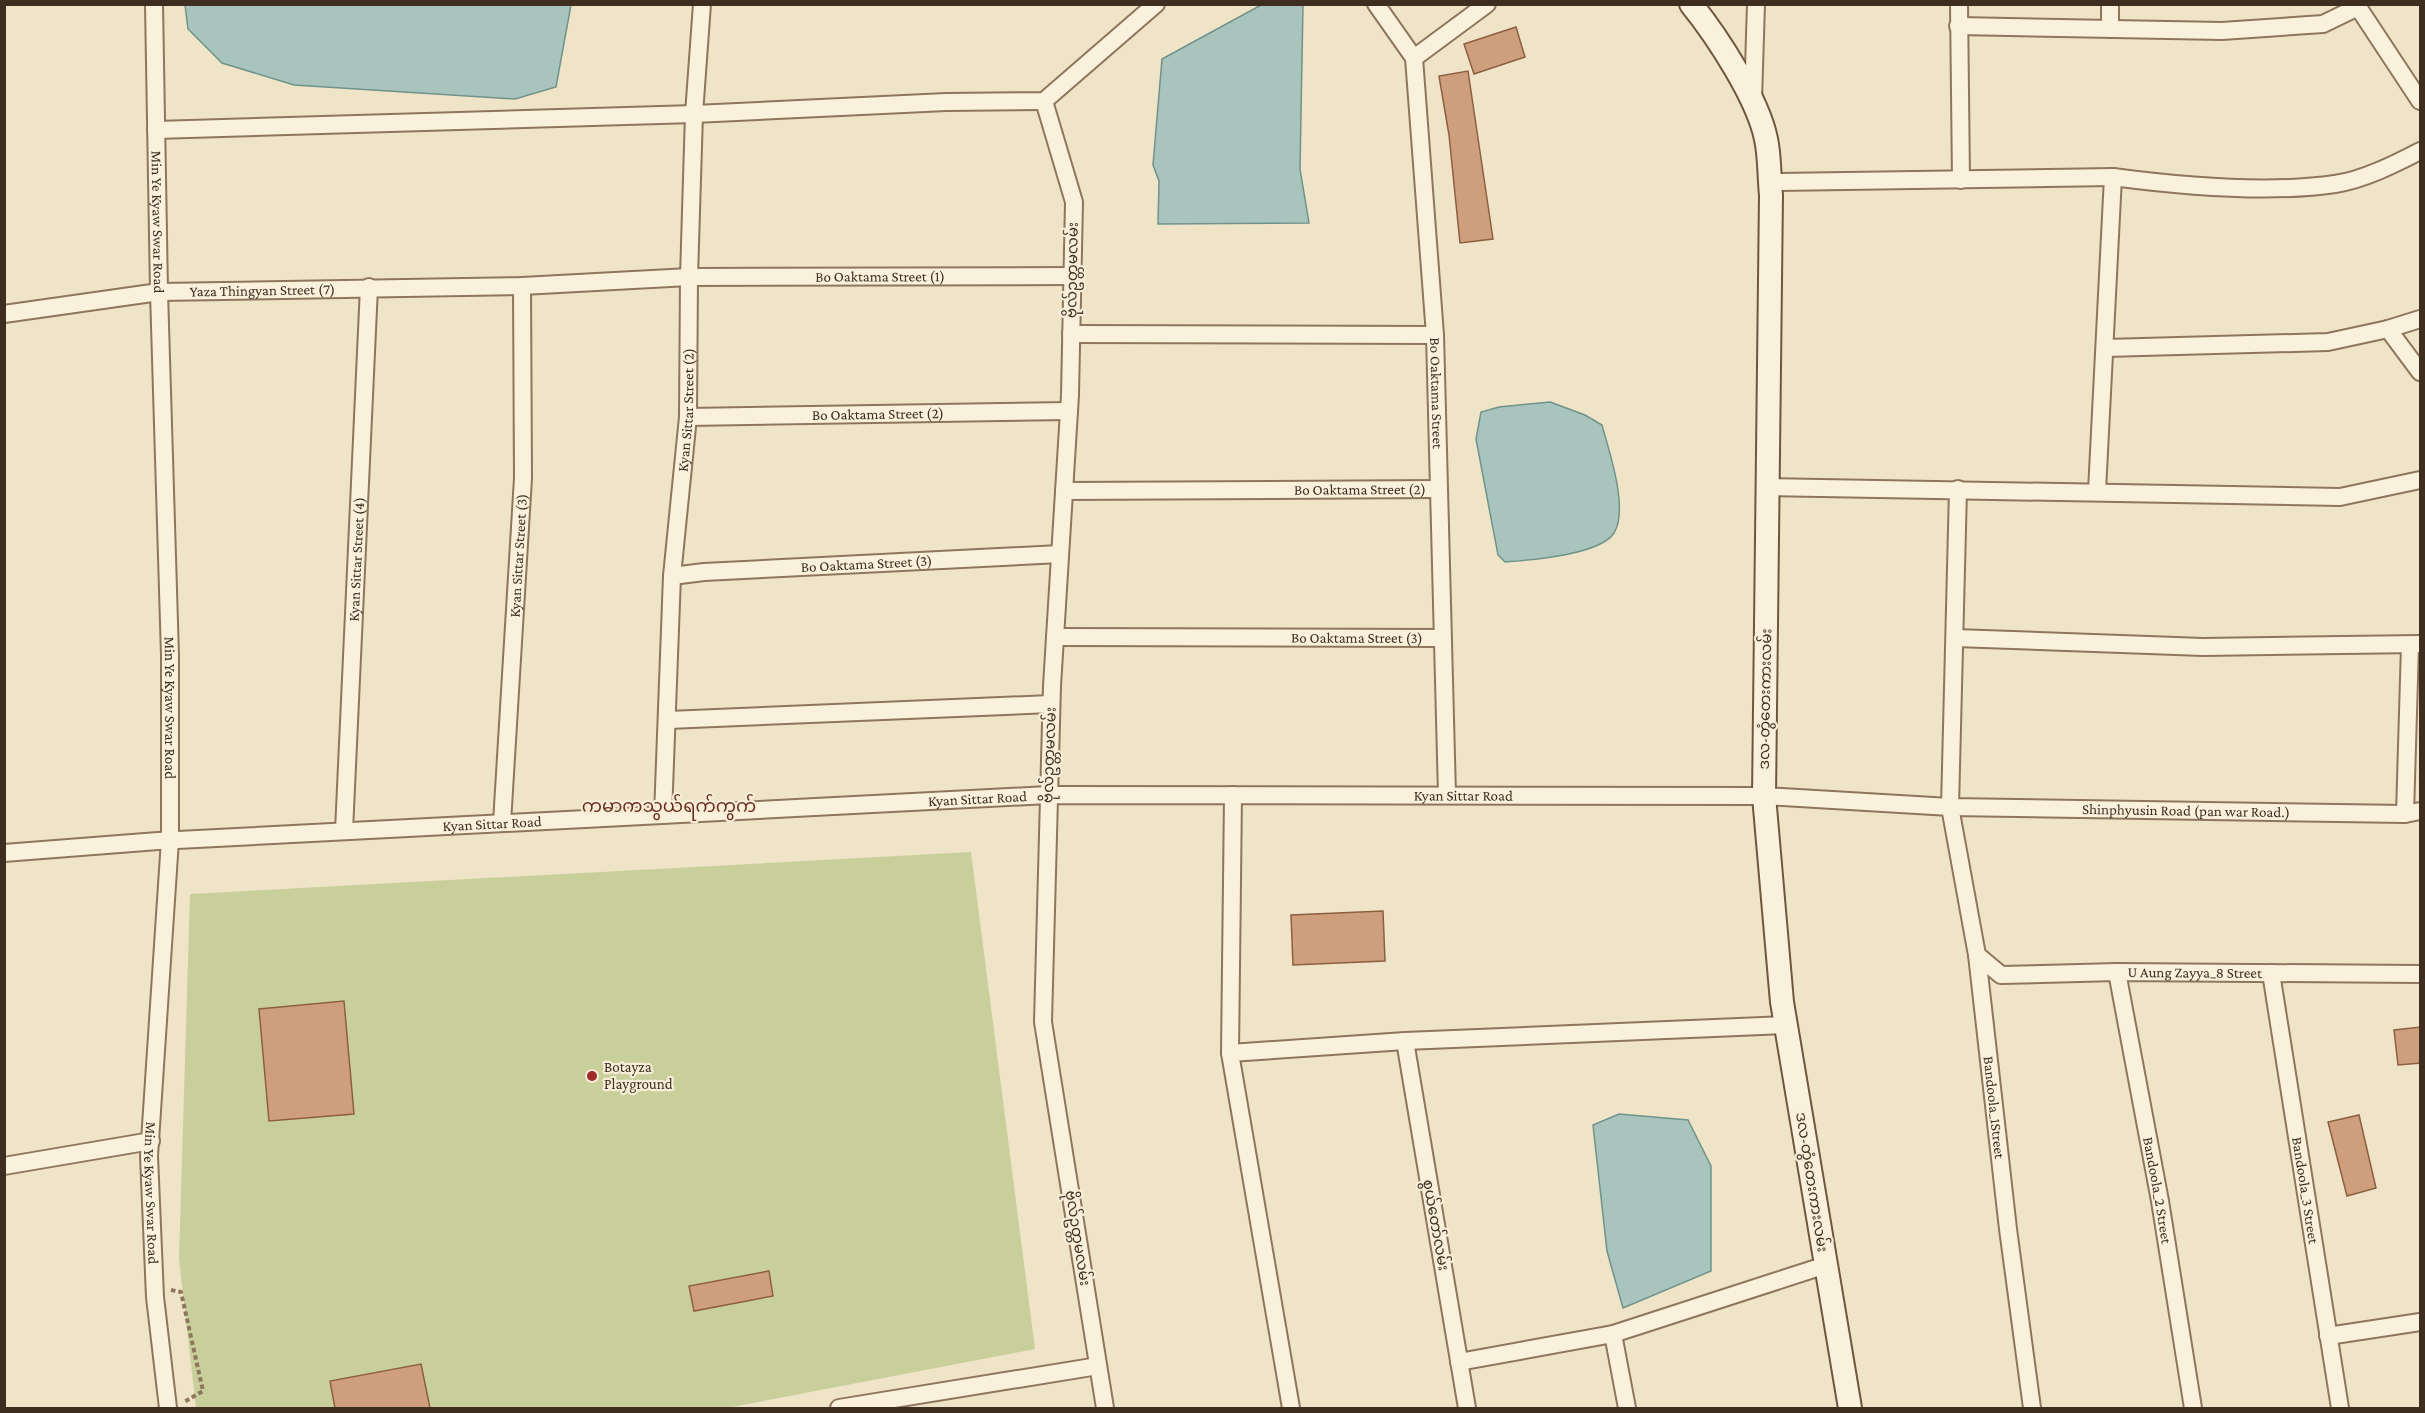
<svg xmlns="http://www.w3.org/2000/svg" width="2425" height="1413" viewBox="0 0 2425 1413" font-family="'Crimson Pro','Noto Sans Myanmar',serif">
<rect width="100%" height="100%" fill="#f0e4c8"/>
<polygon fill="#c9cf9b" points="971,852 1035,1349 727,1408 196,1408 179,1259 190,894"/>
<g fill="#a9c4bc" stroke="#6f938a" stroke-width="1.5">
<polygon points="185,5 185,4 571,5 556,87 515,99 294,85 222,63 188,29"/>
<polygon points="1261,5 1303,5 1300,169 1309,223 1158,224 1159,181 1153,165 1162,59"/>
<path d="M1550 402 1585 415 1602 425C1609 451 1629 509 1614 533 1600 555 1530 560 1505 562L1498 555 1476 439 1481 412 1499 407Z"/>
<polygon points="1619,1114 1688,1120 1711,1166 1711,1271 1623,1308 1607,1251 1593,1125"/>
</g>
<g fill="#cf9f7d" stroke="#8d5f41" stroke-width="1.5">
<polygon points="1516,27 1525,57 1474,74 1464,44"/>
<polygon points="1468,71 1493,239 1460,243 1449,135 1439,76"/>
<polygon points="1383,911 1385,961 1293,965 1291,915"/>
<polygon points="344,1001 354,1114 269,1121 259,1009"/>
<polygon points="2421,1027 2421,1063 2398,1065 2394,1030"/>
<polygon points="2359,1115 2376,1188 2347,1196 2328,1122"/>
<polygon points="769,1271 773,1296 694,1311 689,1286"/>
<polygon points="421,1364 430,1408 335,1408 330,1381"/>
</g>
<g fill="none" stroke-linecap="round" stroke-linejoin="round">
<g stroke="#8d765c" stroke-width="20">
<g id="street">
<path id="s1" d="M154 4 159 292 170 656V840L149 1156 155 1297 168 1408"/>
<path id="s2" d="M1376 4 1414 58 1435 335 1447 795"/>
<polyline points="1959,4 1961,180"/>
<polyline points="1958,26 2222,31 2323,24 2358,7 2420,101"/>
<polyline points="2110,29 2110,4"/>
<polyline points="1414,58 1487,4"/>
<polyline points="1753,100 1756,4"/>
<polyline points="1044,101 1074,202 1070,395 1052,686 1043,1022 1105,1408"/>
<polyline points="156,130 694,114 946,102 1044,101 1156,4"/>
<polyline points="1770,182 2113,177"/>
<path id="s3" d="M4 314 159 292 522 286 689 277 1072 276"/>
<polyline points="2388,329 2420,372"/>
<polyline points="1071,334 1435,335"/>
<polyline points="2106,348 2328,342 2388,329 2420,319"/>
<path id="s4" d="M688 417 1069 411"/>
<polyline points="1768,487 2340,497 2420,480"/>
<path id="s5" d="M1958 489 1950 807 1977 955 2008 1229 2032 1408"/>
<path id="s6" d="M1064 491 1438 489"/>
<path d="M2097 491 2113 177C2181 186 2266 194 2335 184 2363 180 2395 164 2420 151"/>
<path id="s7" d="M672 576 704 572 1060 554"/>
<path id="s8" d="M1055 637 1442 638"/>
<polyline points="1955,638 2203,647 2420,644"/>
<polyline points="668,720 1051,704"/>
<polyline points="1233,795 1230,1053 1291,1408"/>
<polyline points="2405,814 2410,645"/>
<path id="s9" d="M663 815 672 576 688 417 689 277 694 114 702 4"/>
<path id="s10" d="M502 823 523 478 522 286"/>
<path id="s11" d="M344 831 369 287"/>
<path id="s12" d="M4 853 158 841 1048 795 1764 796 1950 807 2405 814 2420 811"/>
<path id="s13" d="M1977 955 2001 975 2117 972 2420 974"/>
<path id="s14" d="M2117 972 2160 1201 2193 1408"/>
<path id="s15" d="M2271 973 2340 1408"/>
<polyline points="1405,1041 1467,1408"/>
<polyline points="1230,1053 1405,1041 1786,1025"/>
<polyline points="4,1166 151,1141"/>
<polyline points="1613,1334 1627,1408"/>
<polyline points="2328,1336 2420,1322"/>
<polyline points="1459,1362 1613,1334 1826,1265"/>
<polyline points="839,1408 1098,1366"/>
</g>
</g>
<g stroke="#6f573f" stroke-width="26">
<path id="secondary" d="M1691 4C1717 36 1758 99 1766 139 1770 157 1769 177 1771 195L1764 796 1782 1002 1850 1408"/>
</g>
<polyline stroke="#8d765c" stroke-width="4" stroke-dasharray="4.5 3" stroke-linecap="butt" points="171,1290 181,1292 203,1391 184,1402"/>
<use href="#street" stroke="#faf1dc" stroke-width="16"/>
<use href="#secondary" stroke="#faf1dc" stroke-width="22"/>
</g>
<circle fill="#9e2a2b" stroke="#f7eed8" stroke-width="2" cx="592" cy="1076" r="6"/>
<g text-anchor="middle" stroke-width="4.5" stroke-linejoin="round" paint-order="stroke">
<g font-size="15" fill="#3d2e20" stroke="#f7eed8">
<text dy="5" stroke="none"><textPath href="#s1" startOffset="218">Min Ye Kyaw Swar Road</textPath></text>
<text transform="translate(1072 270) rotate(-89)" y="5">ဗိုလ်ဥတ္တမလမ်း</text>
<text dy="5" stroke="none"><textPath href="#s3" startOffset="878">Bo Oaktama Street (1)</textPath></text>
<text dy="5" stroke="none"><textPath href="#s3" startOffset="260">Yaza Thingyan Street (7)</textPath></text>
<text dy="5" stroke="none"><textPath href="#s2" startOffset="402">Bo Oaktama Street</textPath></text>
<text dy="5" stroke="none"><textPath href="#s9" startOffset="406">Kyan Sittar Street (2)</textPath></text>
<text dy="5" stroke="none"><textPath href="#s4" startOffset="190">Bo Oaktama Street (2)</textPath></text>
<text dy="5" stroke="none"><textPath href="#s6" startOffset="296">Bo Oaktama Street (2)</textPath></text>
<text dy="5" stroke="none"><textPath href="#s10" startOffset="268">Kyan Sittar Street (3)</textPath></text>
<text dy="5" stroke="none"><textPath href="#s11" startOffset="272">Kyan Sittar Street (4)</textPath></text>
<text dy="5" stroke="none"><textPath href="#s7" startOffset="195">Bo Oaktama Street (3)</textPath></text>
<text dy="5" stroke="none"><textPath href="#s8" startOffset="302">Bo Oaktama Street (3)</textPath></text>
<text transform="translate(1765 699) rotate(-89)" y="5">ဒလ-တွံတေးကားလမ်း</text>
<text dy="5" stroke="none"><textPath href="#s1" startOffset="704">Min Ye Kyaw Swar Road</textPath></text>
<text transform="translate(1049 755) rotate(-88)" y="5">ဗိုလ်ဥတ္တမလမ်း</text>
<text dy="5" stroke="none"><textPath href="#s12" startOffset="1461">Kyan Sittar Road</textPath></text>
<text dy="5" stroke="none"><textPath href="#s12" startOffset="975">Kyan Sittar Road</textPath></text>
<text dy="5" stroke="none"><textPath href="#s12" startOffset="2184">Shinphyusin Road (pan war Road.)</textPath></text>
<text dy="5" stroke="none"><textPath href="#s12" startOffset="489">Kyan Sittar Road</textPath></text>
<text dy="5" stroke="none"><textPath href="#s13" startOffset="225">U Aung Zayya_8 Street</textPath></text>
<text dy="5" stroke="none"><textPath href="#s5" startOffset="622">Bandoola_1Street</textPath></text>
<text transform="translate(1812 1182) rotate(81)" y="5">ဒလ-တွံတေးကားလမ်း</text>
<text dy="5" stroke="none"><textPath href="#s14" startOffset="222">Bandoola_2 Street</textPath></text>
<text dy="5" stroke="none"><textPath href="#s15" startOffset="220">Bandoola_3 Street</textPath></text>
<text dy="5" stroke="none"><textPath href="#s1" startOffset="1190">Min Ye Kyaw Swar Road</textPath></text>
<text transform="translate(1436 1225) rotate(80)" y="5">စွယ်တော်လမ်း</text>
<text transform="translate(1078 1238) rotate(81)" y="5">ဗိုလ်ဥတ္တမလမ်း</text>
</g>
<g font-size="15" fill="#3d2e20" stroke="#f7eed8" text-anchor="start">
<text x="604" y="1072">Botayza<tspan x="604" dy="17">Playground</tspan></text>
</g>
<g font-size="18" fill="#6b2e1e" stroke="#f7eed8">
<text x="669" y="812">ကမာကသွယ်ရက်ကွက်</text>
</g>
</g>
<rect width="2425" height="1413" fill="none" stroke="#3d2e20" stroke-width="12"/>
</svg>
